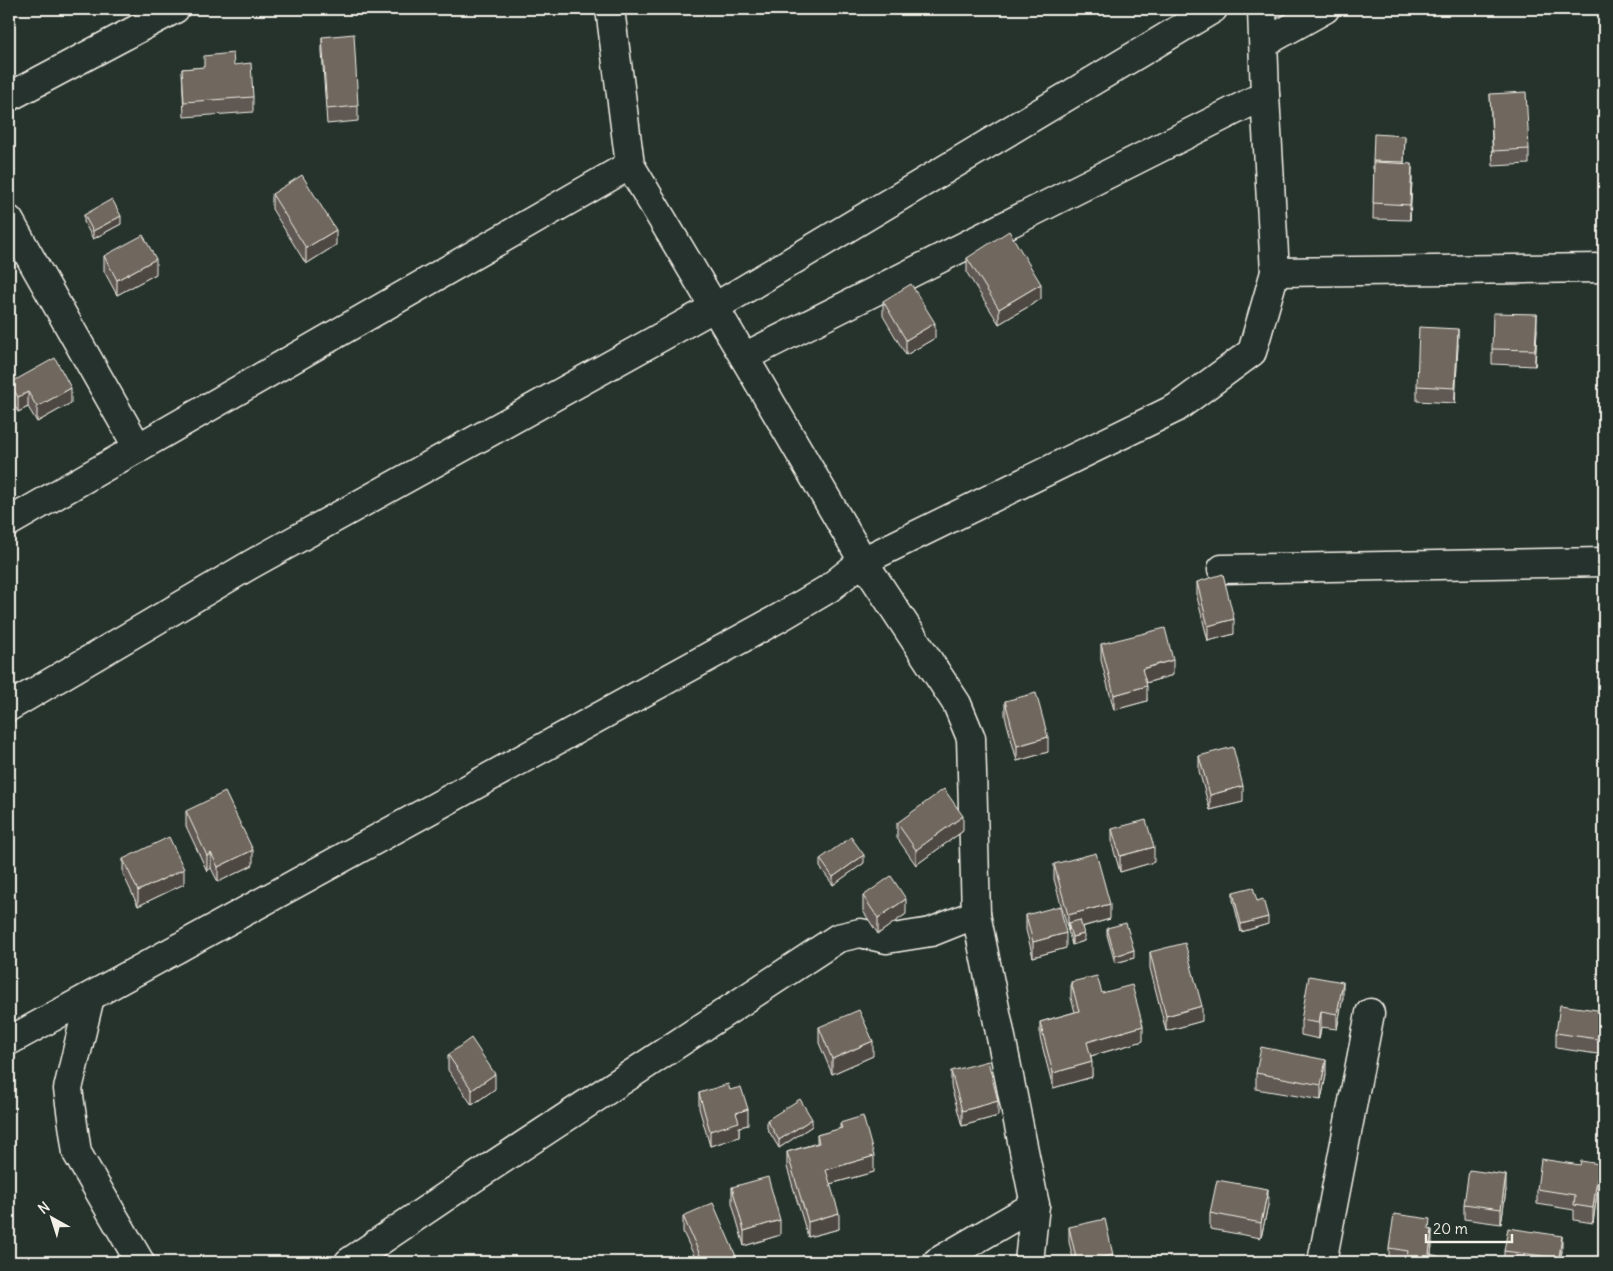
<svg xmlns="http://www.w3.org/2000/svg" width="1613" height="1271" viewBox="0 0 1613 1271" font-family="Delius,sans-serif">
<rect width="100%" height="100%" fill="#26332d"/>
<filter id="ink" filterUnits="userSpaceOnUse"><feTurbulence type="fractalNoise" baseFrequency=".02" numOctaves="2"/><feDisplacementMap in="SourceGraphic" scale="10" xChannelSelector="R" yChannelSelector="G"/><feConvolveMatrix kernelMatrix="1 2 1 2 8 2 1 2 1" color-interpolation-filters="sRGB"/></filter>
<g filter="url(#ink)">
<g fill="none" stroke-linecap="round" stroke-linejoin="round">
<g stroke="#f4f1e8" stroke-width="31">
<g id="minor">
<polyline points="610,9 630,165 744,357 863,561 957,704 971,738 976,914 1035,1205 1029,1262"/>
<polyline points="1264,43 1325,9"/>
<polyline points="9,97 175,9"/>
<polyline points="9,220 138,448"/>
<polyline points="1275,272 1604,268"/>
<polyline points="744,357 1265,95"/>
<polyline points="9,522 630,165"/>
<polyline points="1222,569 1604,562"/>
<polyline points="9,707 250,565 715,307 1213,9"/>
<polyline points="90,997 68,1089 77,1153 140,1262"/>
<polyline points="9,1041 779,618 828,589 863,561 1176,408 1252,352 1275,272 1265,95 1262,9"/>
<polyline points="349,1262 451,1193 838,938 860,933 887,939 931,932 976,914"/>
<polyline points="937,1262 1035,1205"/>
<polyline points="1322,1262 1370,1013"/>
</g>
</g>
<use href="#minor" stroke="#26332d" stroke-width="28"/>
</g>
<g fill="#5f5952" stroke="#f4f1e8">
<polygon points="322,37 358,106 358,121 327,124 322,52"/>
<polygon points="234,65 253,97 253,112 184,117 182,69"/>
<polygon points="1490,94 1529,149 1529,164 1493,166"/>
<polygon points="1405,136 1404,163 1412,179 1410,220 1373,219 1374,169 1373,169 1373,161"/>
<polygon points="272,194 336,245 306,264 272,209"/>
<polygon points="84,215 121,224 93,239 84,222"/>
<polygon points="104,256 156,274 117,295 104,271"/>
<polygon points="967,258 1041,299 999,324 967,273"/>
<polygon points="883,301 935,338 906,355 883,316"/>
<polygon points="1537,329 1535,366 1492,364 1492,349"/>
<polygon points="1458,344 1455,403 1417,401 1417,386"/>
<polygon points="10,383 71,403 37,422 28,407 18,412 10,398"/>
<polygon points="1197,582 1234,634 1208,641 1197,597"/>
<polygon points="1101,644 1173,675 1146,683 1147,701 1114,710 1101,660"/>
<polygon points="1005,701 1048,752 1017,761 1005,716"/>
<polygon points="1199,756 1243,802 1210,810 1199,771"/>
<polygon points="186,811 253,865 218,882 211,868 207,871 186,826"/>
<polygon points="897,823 963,831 916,865 897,838"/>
<polygon points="1112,829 1154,862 1120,872 1112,844"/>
<polygon points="123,859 184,884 138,906 123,874"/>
<polygon points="820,859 864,863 833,885 820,867"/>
<polygon points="1054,864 1110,919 1082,927 1084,941 1072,945 1054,879"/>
<polygon points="1233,892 1257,901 1268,924 1241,932 1233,900"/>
<polygon points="863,896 906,914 878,934 863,911"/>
<polygon points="1026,915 1066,948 1033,957 1026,930"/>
<polygon points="1107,928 1134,958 1115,963 1107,935"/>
<polygon points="1150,952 1202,1021 1166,1031 1150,968"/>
<polygon points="1071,982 1102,993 1143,1041 1091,1056 1092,1077 1053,1088 1040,1037 1040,1022 1075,1012 1071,998"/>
<polygon points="1343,997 1337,1029 1321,1027 1319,1039 1301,1035 1301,1020"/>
<polygon points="1604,1011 1604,1055 1556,1048 1556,1033"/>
<polygon points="819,1027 873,1056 832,1074 819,1043"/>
<polygon points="448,1055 495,1089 472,1105 448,1070"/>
<polygon points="951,1071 998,1116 962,1126 951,1086"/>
<polygon points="1256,1073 1326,1075 1321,1100 1256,1089"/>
<polygon points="730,1090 748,1125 739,1127 739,1137 710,1146 699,1108 699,1093"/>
<polygon points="767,1120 812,1126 779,1148 767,1128"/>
<polygon points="840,1123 874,1172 830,1184 839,1229 808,1237 787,1167 787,1152 817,1143 817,1135 840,1129"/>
<polygon points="1599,1179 1593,1223 1574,1220 1574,1210 1537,1204 1537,1189"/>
<polygon points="732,1187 780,1235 744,1246 732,1203"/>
<polygon points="1506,1190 1501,1224 1464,1219 1464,1204"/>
<polygon points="1268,1205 1261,1238 1210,1229 1210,1213"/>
<polygon points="683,1216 738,1262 697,1262 683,1232"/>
<polygon points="1069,1227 1113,1262 1074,1262 1069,1242"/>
<polygon points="1430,1229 1432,1245 1431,1254 1438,1262 1389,1262 1389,1248"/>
<polygon points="1504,1251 1562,1251 1560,1262 1504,1262"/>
</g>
<g fill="#4e4942" stroke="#f4f1e8">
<polygon points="1412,164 1412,179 1410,220 1410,205"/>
<polygon points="121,216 121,224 93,239 93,231"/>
<polygon points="336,230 336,245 306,264 306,248"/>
<polygon points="156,259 156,274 117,295 117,280"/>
<polygon points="1041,284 1041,299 999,324 999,309"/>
<polygon points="1537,314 1537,329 1535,366 1535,350"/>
<polygon points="935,323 935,338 906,355 906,340"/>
<polygon points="1458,329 1458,344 1455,403 1455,388"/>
<polygon points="71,388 71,403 37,422 37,407"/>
<polygon points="28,392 28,407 18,412 18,397"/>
<polygon points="1234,619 1234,634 1208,641 1208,626"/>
<polygon points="1173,660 1173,675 1142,684 1142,669"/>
<polygon points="1147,686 1147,701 1114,710 1114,695"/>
<polygon points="1048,737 1048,752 1017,761 1017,746"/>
<polygon points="1243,786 1243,802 1210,810 1210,795"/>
<polygon points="963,816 963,831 916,865 916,850"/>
<polygon points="1154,847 1154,862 1120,872 1120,856"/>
<polygon points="253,850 253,865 218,882 218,867"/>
<polygon points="211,853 211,868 207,871 207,856"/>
<polygon points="864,855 864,863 833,885 833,877"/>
<polygon points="184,869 184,884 138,906 138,891"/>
<polygon points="906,899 906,914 878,934 878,918"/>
<polygon points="1110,904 1110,919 1070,930 1068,923 1068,931 1068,915"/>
<polygon points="1268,917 1268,924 1241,932 1241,924"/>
<polygon points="1066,933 1066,948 1033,957 1033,942"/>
<polygon points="1084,934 1084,941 1072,945 1072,937"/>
<polygon points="1134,950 1134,958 1115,963 1115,956"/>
<polygon points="1343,982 1343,997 1337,1029 1337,1014"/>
<polygon points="1202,1006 1202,1021 1166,1031 1166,1016"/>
<polygon points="1321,1011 1321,1027 1319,1039 1319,1023"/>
<polygon points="1143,1026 1143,1041 1087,1057 1087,1042"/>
<polygon points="873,1041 873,1056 832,1074 832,1059"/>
<polygon points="1326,1060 1326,1075 1321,1100 1321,1085"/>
<polygon points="1092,1062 1092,1077 1053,1088 1053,1073"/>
<polygon points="495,1074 495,1089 472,1105 472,1090"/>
<polygon points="998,1101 998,1116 962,1126 962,1111"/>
<polygon points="748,1109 748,1125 739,1127 739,1137 710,1146 710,1131 736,1113"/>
<polygon points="812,1119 812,1126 779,1148 779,1140"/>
<polygon points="874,1156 874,1172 826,1185 826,1170"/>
<polygon points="1599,1164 1599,1179 1593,1223 1593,1208"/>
<polygon points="1506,1175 1506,1190 1501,1224 1501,1209"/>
<polygon points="1268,1189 1268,1205 1261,1238 1261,1223"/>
<polygon points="839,1213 839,1229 808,1237 808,1222"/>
<polygon points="780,1220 780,1235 744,1246 744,1231"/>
<polygon points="1432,1230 1432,1245 1430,1262 1429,1254"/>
<polygon points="1562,1236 1562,1251 1560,1262 1559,1262"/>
<polygon points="1113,1255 1113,1262 1081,1262"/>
</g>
<g fill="#6f685f" stroke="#f4f1e8">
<polygon points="354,34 358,106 327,109 322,37"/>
<polygon points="233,53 234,65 251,63 253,97 184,102 182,69 204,67 204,56"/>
<polygon points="1526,92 1529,149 1493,151 1490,94"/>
<polygon points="1374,134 1405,136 1404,162 1373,161"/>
<polygon points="1374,162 1412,164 1410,205 1373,203"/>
<polygon points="302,175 336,230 306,248 272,194"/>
<polygon points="112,199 121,216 93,231 84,215"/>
<polygon points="1009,231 1041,284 999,309 967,258"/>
<polygon points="143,235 156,259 117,280 104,256"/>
<polygon points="911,284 935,323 906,340 883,301"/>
<polygon points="1493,313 1537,314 1535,350 1492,349"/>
<polygon points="1419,327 1458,329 1455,388 1417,386"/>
<polygon points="55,358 71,388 37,407 28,392 18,397 10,383"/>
<polygon points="1223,574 1234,619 1208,626 1197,582"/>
<polygon points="1165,628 1173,660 1142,669 1147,686 1114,695 1101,644"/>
<polygon points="1036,693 1048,737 1017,746 1005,701"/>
<polygon points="1233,747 1243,786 1210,795 1199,756"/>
<polygon points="944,789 963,816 916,850 897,823"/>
<polygon points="225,792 253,850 218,867 211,853 207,856 186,811"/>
<polygon points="1146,820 1154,847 1120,856 1112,829"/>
<polygon points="169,837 184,869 138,891 123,859"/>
<polygon points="851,837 864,855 833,877 820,859"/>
<polygon points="1096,853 1110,904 1068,915 1054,864"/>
<polygon points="891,876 906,899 878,918 863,896"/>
<polygon points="1253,887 1257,901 1263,899 1268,917 1241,924 1233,892"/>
<polygon points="1060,906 1066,933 1033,942 1026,915"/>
<polygon points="1080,920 1084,934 1072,937 1068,923"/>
<polygon points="1126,923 1134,950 1115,956 1107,928"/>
<polygon points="1185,943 1202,1006 1166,1016 1150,952"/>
<polygon points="1097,976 1102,993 1132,985 1143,1026 1087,1042 1092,1062 1053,1073 1040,1022 1079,1011 1071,982"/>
<polygon points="1309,976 1343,982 1337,1014 1321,1011 1319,1023 1301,1020"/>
<polygon points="1560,1005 1604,1011 1604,1040 1556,1033"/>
<polygon points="859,1010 873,1041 832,1059 819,1027"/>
<polygon points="471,1038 495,1074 472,1090 448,1055"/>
<polygon points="1261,1047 1326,1060 1321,1085 1256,1073"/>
<polygon points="988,1061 998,1101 962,1111 951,1071"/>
<polygon points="728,1084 730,1090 741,1087 748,1109 736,1113 739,1122 710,1131 699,1093"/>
<polygon points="800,1099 812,1119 779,1140 767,1120"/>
<polygon points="863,1116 874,1156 826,1170 839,1213 808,1222 787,1152 819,1143 817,1135 842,1128 840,1123"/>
<polygon points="1541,1159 1580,1165 1581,1161 1599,1164 1593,1208 1574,1205 1575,1195 1537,1189"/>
<polygon points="1469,1170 1506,1175 1501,1209 1464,1204"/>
<polygon points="768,1177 780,1220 744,1231 732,1187"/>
<polygon points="1217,1180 1268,1189 1261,1223 1210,1213"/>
<polygon points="713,1203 738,1261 733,1262 703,1262 683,1216"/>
<polygon points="1394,1214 1430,1219 1429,1229 1432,1230 1429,1254 1438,1256 1438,1262 1406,1262 1408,1251 1389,1248"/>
<polygon points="1105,1219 1113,1255 1081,1262 1077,1262 1069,1227"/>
<polygon points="1508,1228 1562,1236 1559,1258 1504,1251"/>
<polygon points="639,1260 639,1262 629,1262"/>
</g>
</g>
<rect width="1613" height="1271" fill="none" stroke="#26332d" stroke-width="30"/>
<rect x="15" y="15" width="1583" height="1241" fill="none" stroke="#f4f1e8" stroke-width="2" filter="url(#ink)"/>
<g transform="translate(52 1218) rotate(321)" stroke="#26332d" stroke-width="4" paint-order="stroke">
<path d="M0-4L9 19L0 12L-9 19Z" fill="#f4f1e8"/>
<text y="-8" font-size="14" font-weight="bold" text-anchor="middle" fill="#f4f1e8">N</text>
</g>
<path d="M1426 1234v8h86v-8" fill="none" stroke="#f4f1e8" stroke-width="2.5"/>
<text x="1433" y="1234" font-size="15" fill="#f4f1e8" stroke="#26332d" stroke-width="4" paint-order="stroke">20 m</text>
</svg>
